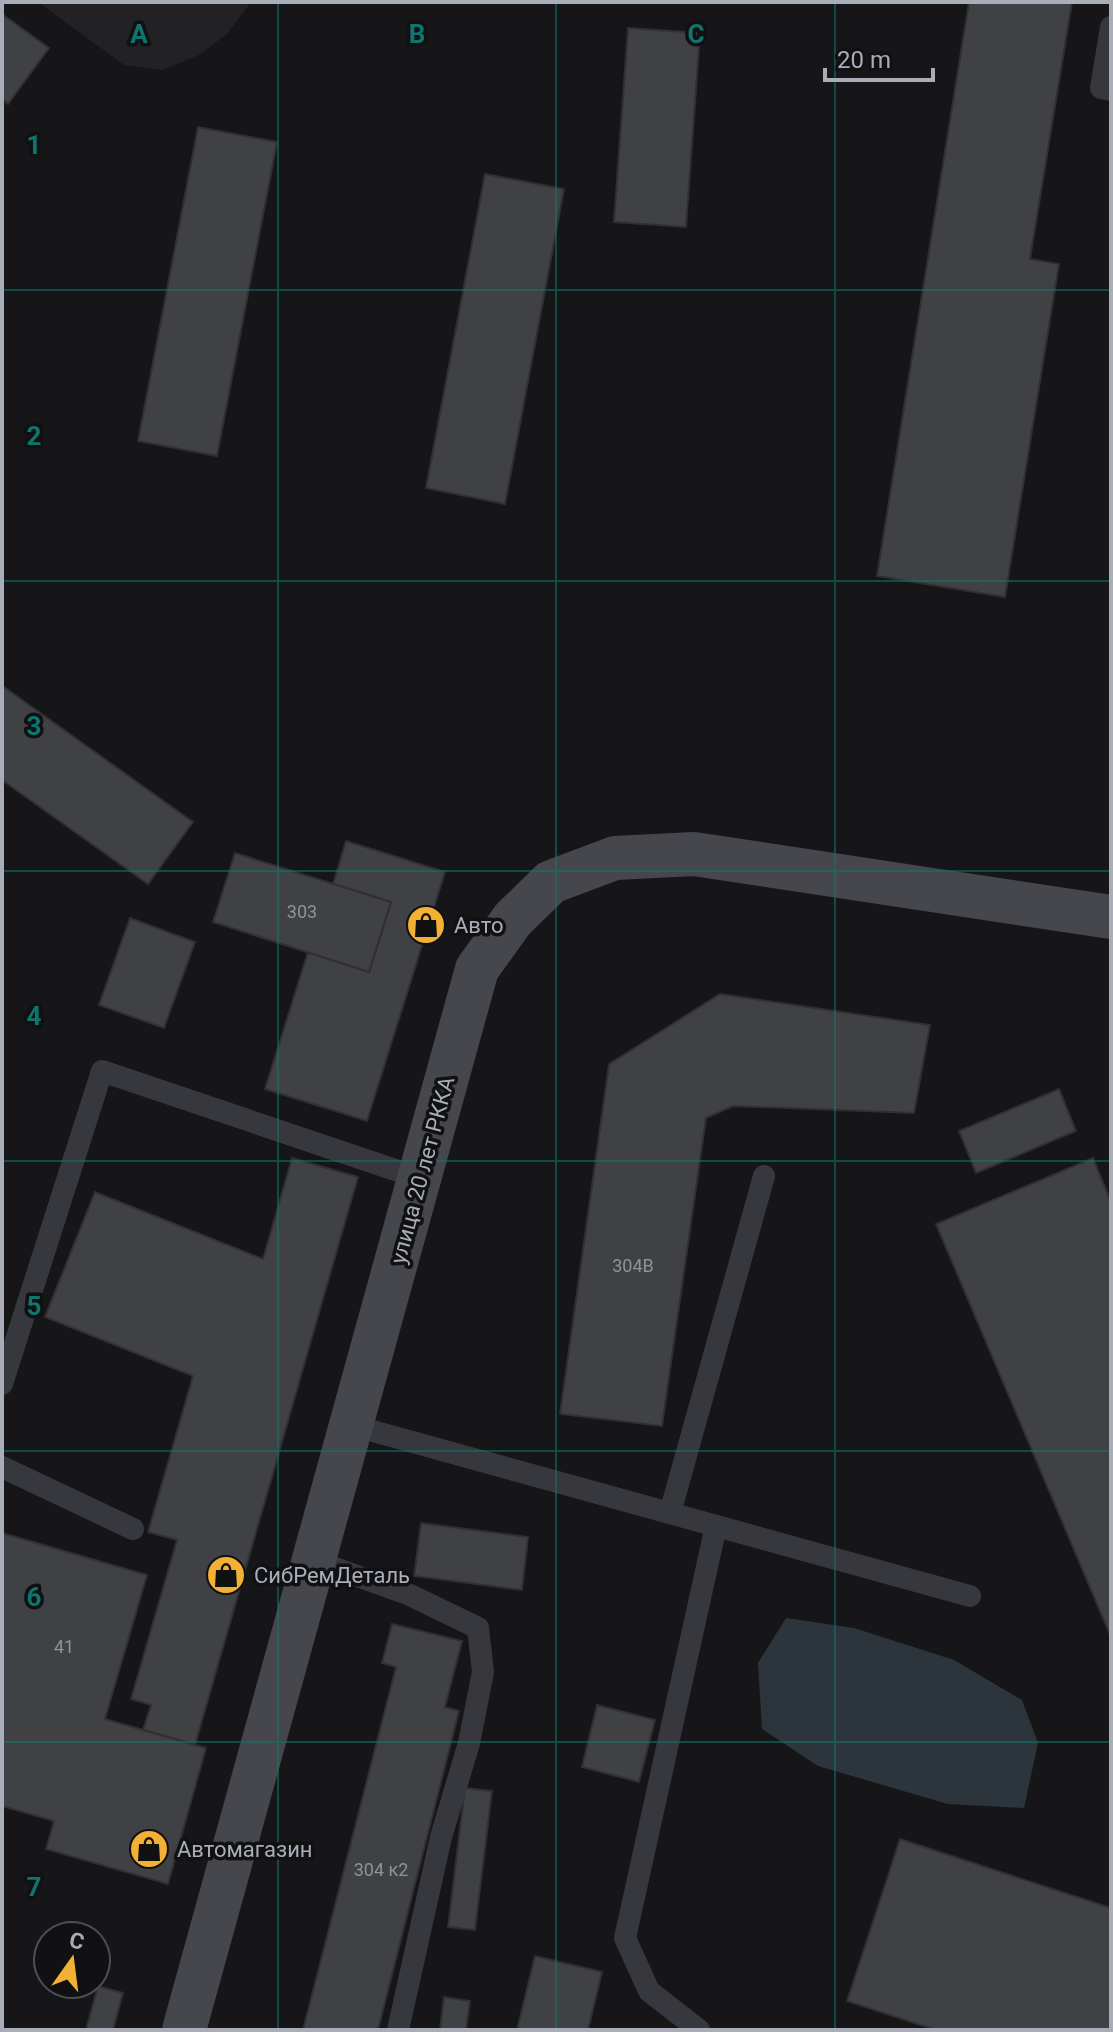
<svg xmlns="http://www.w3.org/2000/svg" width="1113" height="2032" viewBox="0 0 1113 2032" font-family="Roboto,sans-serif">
<rect width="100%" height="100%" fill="#161618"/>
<polygon fill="#222225" points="38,2 251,2 227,34 199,55 162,70 124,65"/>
<polygon fill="#2c353c" points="786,1618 854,1628 954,1660 1022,1700 1038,1743 1024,1808 948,1804 818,1766 762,1729 758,1663"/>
<g fill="#404145" stroke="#303034" stroke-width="2">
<polygon points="969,2 1072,2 1030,259 1059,264 1005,597 877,576"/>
<polygon points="2,14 49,48 8,104 2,99"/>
<polygon points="628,28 700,33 686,227 614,222"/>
<polygon points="198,127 277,142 217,456 138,441"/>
<polygon points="485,174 564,189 505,504 426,488"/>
<polygon points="4,687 193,822 148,884 2,780 2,691"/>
<polygon points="346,841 445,872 367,1121 265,1089 308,952 369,972 391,902 333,884"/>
<polygon points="235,853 391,902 369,972 213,922"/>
<polygon points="130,918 195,942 164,1028 99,1005"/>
<polygon points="720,994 930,1025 914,1113 733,1106 706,1118 662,1426 560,1414 609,1064"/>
<polygon points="1059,1089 1076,1131 976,1173 959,1131"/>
<polygon points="292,1158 358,1177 195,1745 143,1730 151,1705 131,1699 177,1540 148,1532 193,1376 45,1317 95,1192 263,1259"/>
<polygon points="1093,1158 1111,1202 1111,1637 936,1224"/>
<polygon points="421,1523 528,1537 522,1590 414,1576"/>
<polygon points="2,1533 147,1575 105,1719 206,1748 168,1884 46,1849 54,1821 2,1806"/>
<polygon points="392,1624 462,1641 445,1707 459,1711 378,2030 303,2030 396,1667 382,1663"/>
<polygon points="597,1705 655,1720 639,1782 582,1767"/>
<polygon points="465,1788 492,1791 475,1930 448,1927"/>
<polygon points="900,1839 1111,1908 1111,2030 936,2030 847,2001"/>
<polygon points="535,1956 602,1972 588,2030 517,2030"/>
<polygon points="98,1986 123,1993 113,2030 86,2030"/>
<polygon points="444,1997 470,2001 466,2030 440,2030"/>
</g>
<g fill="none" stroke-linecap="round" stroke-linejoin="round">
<g stroke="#37383d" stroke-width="22">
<polyline points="1111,27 1101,88 1111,90"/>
<polyline points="2,1384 102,1071 419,1178"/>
<polyline points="351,1425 970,1596"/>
<polyline points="2,1467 133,1529"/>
<polyline points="670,1513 764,1176"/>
<polyline points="310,1559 410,1595 478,1628 483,1672 469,1743 441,1837 398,2030"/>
<polyline points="699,2030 649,1991 625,1938 716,1526"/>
</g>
<polyline stroke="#45474d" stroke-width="44" points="184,2030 477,969 513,919 551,882 615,858 694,854 1111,917"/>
</g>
<path fill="none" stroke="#0f766e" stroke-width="2" stroke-opacity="0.55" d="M278 2V2030M556 2V2030M835 2V2030M2 290H1111M2 581H1111M2 871H1111M2 1161H1111M2 1451H1111M2 1742H1111"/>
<defs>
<g id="shop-disc" transform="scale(2)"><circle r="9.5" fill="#f2b134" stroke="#111113"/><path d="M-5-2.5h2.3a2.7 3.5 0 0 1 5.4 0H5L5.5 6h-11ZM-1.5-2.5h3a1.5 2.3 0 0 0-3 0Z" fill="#111"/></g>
</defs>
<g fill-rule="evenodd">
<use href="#shop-disc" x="426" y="925"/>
<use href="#shop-disc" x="226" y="1575"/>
<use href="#shop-disc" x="149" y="1849"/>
</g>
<g text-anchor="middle" stroke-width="7" stroke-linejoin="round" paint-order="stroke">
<g font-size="18" fill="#8e929b">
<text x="302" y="918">303</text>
<text x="633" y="1272">304В</text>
<text x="64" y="1653">41</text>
<text x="381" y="1876">304 к2</text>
</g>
<g font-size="22" fill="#a8adb8" stroke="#111113" text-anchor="start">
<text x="454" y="933">Авто</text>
<text x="254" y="1583">СибРемДеталь</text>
<text x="177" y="1857">Автомагазин</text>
</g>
<g font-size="22" fill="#a8adb8" stroke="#111113">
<text transform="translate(422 1170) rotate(-75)" y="8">улица 20 лет РККА</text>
</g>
</g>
<g font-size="26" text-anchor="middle" font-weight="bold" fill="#0f766e" stroke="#111113" stroke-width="7" stroke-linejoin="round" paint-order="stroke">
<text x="139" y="43">A</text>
<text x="417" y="43">B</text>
<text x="696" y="43">C</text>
<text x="34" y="154">1</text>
<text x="34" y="445">2</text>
<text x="34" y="735">3</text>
<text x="34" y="1025">4</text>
<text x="34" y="1315">5</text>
<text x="34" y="1606">6</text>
<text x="34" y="1896">7</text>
</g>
<rect width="1113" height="2032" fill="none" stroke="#a8adb8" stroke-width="8"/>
<g transform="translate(72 1960) rotate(14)"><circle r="38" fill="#111113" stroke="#4d4f55" stroke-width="2"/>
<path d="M0-6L14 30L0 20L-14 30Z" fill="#f2b134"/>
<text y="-12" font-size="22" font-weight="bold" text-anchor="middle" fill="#a8adb8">С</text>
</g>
<path d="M825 68v12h108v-12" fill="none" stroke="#a8adb8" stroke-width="4"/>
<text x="837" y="68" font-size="24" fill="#a8adb8" stroke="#111113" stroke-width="6" paint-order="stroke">20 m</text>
</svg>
